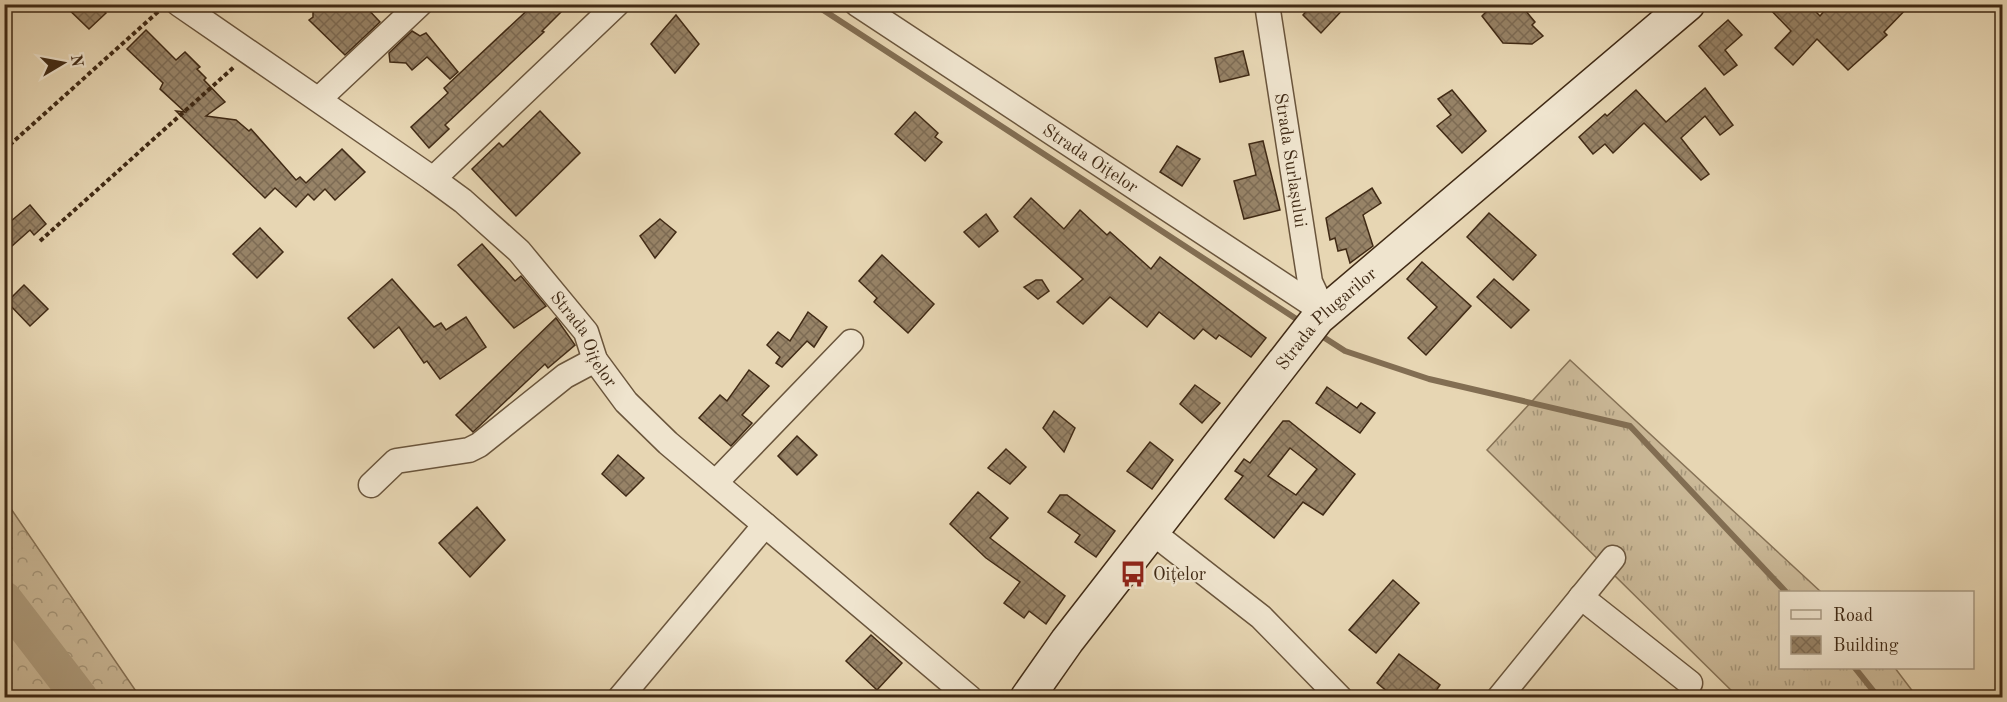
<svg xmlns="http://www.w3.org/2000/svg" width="2007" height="702" viewBox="0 0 2007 702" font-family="'Old Standard TT',serif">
<defs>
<pattern id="grass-tufts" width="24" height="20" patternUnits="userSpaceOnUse" patternTransform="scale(1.5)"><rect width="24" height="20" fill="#cbb998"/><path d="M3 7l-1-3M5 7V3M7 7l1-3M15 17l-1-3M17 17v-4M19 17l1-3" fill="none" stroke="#a6977b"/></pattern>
<pattern id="forest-crowns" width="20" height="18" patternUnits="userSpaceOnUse" patternTransform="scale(1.5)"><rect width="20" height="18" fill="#cbb998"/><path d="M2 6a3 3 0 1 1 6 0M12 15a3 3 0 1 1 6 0" fill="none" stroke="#a6977b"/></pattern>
<pattern id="building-cross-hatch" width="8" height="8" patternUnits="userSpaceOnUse" patternTransform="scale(1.5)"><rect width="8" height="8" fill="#978367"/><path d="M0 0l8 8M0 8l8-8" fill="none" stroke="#7d6b54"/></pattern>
</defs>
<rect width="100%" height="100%" fill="#e7d6b3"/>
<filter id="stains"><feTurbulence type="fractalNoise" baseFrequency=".00333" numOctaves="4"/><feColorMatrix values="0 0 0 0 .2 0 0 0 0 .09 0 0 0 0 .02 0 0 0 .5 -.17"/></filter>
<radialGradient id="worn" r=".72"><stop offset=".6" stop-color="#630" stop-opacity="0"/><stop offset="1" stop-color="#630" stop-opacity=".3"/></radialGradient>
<polygon fill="url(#grass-tufts)" stroke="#867256" stroke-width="1.5" points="1570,360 1821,592 1780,592 1780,668 1895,668 1917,697 1738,697 1487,450"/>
<polygon fill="url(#forest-crowns)" stroke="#867256" stroke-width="1.5" points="5,500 140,697 5,697"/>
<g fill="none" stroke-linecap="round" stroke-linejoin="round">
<g stroke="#826e53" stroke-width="6">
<polyline points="814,4 1301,322"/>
<polyline points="1317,333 1345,351 1429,379 1630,426 1786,592"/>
<polyline points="1855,668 1879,698"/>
</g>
<polyline stroke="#ae9c7d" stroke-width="36" points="4,599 80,698"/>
</g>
<g fill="url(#building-cross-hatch)" stroke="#402a15" stroke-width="1.5" fill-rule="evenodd">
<polygon points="63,4 97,4 106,13 89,29"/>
<polygon points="313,4 363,4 380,22 345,55 309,20 313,17"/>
<polygon points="534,4 569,4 542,31 544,32 445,125 449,129 429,148 411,127 448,93 444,88"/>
<polygon points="1313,4 1348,4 1321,33 1303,15"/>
<polygon points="1494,4 1520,4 1535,22 1532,25 1543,36 1532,44 1503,43 1482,16"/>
<polygon points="1765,4 1808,4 1820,16 1830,4 1911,4 1884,32 1887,35 1848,70 1817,39 1793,65 1775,48 1791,31"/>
<polygon points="676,15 699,44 675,73 651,44"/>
<polygon points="1728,20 1742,35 1725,50 1737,65 1724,75 1699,46"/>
<polygon points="146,30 176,60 185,52 200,67 197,69 206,78 204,80 225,102 206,116 236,120 249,131 251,129 296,180 300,177 306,183 342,149 365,172 335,200 325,189 314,200 308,194 296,207 275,188 265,198 176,111 185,112 160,89 163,83 127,49"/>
<polygon points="412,31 420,36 426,33 458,72 450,79 427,57 412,70 406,63 390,62 389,53"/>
<polygon points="1243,51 1249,75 1220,82 1215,58"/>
<polygon points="1705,88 1733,125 1720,135 1705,116 1681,138 1709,174 1701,180 1644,123 1613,153 1605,144 1593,154 1579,137 1605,114 1607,116 1636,90 1666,122"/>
<polygon points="1452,90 1486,131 1462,153 1437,126 1451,115 1438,99"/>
<polygon points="540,111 580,153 516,216 472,169 499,143 503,147"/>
<polygon points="915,112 938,133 935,137 942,142 925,161 895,134"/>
<polygon points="1263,141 1280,210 1244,219 1234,181 1256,175 1249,144"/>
<polygon points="1177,146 1200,159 1182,186 1160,172"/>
<polygon points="1372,188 1381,203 1363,215 1373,246 1350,263 1346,249 1338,251 1335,238 1330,240 1326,218"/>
<polygon points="1031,198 1064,229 1080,210 1107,235 1110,232 1151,269 1160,257 1266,338 1251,357 1219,335 1216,339 1203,329 1194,339 1159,312 1147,327 1110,297 1083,324 1057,302 1083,279 1014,217"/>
<polygon points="30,205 46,224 34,235 30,230 4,253 4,227"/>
<polygon points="1489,213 1536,255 1513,280 1467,237"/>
<polygon points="986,214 998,231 979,247 964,232"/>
<polygon points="660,219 676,232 655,258 640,236"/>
<polygon points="260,228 283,252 257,278 233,254"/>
<polygon points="482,244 515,281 521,276 546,306 514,328 458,265"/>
<polygon points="882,255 934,304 908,333 874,302 877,298 859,281"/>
<polygon points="1422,262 1471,306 1426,355 1408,338 1437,307 1407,279"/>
<polygon points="392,279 434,327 441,323 446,330 466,317 486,347 440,379 427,361 424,363 399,327 374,348 348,318"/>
<polygon points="1494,279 1529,310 1511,328 1477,297"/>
<polygon points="1036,280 1042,280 1049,291 1038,299 1024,287"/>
<polygon points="24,285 48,309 30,326 7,302"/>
<polygon points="808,312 827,327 814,347 807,341 782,367 776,363 780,357 767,345 778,332 790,341"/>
<polygon points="556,318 575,345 548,368 545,364 473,432 456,415"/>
<polygon points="749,370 769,386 742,415 752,423 731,446 699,418 720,395 727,401"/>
<polygon points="1195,385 1220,403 1202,423 1180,404"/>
<polygon points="1327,387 1357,408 1361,403 1375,413 1360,433 1316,403"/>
<polygon points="1054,411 1075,428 1064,452 1043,428"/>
<path d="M1283 421H1289L1355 474 1323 515 1303 502 1274 538 1225 499 1243 476 1235 471 1244 459 1250 463ZM1290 448 1317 469 1296 495 1268 476Z"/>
<polygon points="797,436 817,455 797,475 778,456"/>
<polygon points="1150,442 1173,460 1152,489 1127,471"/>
<polygon points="1006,449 1026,467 1010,484 988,468"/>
<polygon points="618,455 644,478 626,496 602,474"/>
<polygon points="978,492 1008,518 990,538 1065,596 1046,624 1029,611 1024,618 1004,603 1020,582 986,558 950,524"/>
<polygon points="1060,495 1067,495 1115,531 1096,557 1075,542 1080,535 1048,512"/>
<polygon points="477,507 505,540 470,577 439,543"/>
<polygon points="1393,580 1419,603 1376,653 1349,630"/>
<polygon points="871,635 902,663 877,690 846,661"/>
<polygon points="1399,654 1440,685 1431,698 1395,698 1377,683"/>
</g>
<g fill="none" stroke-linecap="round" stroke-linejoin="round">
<g stroke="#6a553c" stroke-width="27">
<g id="street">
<path id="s1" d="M179 4 433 179 463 201 519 251 586 332 595 360 626 402 668 443 970 698"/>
<path id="s2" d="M857 4 1324 312"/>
<path id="s3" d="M1267 4 1310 282 1324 312"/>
<polyline points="319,99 420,4"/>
<polyline points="433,179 617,4"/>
<polyline points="716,482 851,342"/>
<polyline points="371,485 396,461 469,450 479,445 565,376 595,360"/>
<polyline points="1152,532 1261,617 1340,698"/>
<polyline points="1581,597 1690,683"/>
<polyline points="620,698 765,525"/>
<polyline points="1499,698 1613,558"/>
</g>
</g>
<g stroke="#402a15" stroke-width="36">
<g id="secondary">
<path id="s4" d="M1027 698 1067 641 1318 318 1688 4"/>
</g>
</g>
<g stroke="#402a15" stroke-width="4" stroke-dasharray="4.5 3" stroke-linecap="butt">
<polyline points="4,150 160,10"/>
<polyline points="40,241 234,67"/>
</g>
<use href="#street" stroke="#efe4ce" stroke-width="24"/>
<use href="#secondary" stroke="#efe4ce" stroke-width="33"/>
</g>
<defs>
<g id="bus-bare" transform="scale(2.07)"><path d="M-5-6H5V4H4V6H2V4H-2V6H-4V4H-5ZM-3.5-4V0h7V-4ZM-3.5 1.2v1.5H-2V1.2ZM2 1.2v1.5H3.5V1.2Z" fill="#8f2418" stroke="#efe4ce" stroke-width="2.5" paint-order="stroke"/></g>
</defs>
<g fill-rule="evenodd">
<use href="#bus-bare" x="1133" y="574"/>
</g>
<g text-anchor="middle" stroke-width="5" stroke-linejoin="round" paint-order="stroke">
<g font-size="18" fill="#402a15" stroke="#efe4ce">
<text dy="6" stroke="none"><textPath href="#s2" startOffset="280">Strada Oițelor</textPath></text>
<text dy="6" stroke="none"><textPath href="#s3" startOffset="158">Strada Surlașului</textPath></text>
<text dy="6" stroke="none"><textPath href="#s4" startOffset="484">Strada Plugarilor</textPath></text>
<text dy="6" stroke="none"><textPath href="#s1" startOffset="531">Strada Oițelor</textPath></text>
</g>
<g font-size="18" fill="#402a15" stroke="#efe4ce" text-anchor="start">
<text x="1153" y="580">Oițelor</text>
</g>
</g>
<rect width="2007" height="702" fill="none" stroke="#e7d6b3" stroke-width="24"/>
<rect x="6" y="6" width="1995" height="690" fill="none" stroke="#402a15" stroke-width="3"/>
<rect x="12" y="12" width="1983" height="678" fill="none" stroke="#402a15" stroke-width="1.5"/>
<rect x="1779" y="591" width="195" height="78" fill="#efe4ce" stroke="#a99a84" stroke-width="1.5"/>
<rect x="1791" y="610" width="30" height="9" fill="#efe4ce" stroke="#a99a84" stroke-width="1.5"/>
<text x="1833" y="621" font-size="18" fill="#402a15">Road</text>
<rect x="1791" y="636" width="30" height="18" fill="url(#building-cross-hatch)" stroke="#a99a84" stroke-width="1.5"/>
<text x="1833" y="651" font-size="18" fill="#402a15">Building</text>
<g transform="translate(63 63) rotate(80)" stroke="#efe4ce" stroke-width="4.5" paint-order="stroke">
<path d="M0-4.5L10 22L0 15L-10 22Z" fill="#402a15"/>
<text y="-9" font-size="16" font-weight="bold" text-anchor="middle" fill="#402a15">N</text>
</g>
<rect width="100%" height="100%" filter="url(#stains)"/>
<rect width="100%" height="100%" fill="url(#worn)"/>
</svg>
